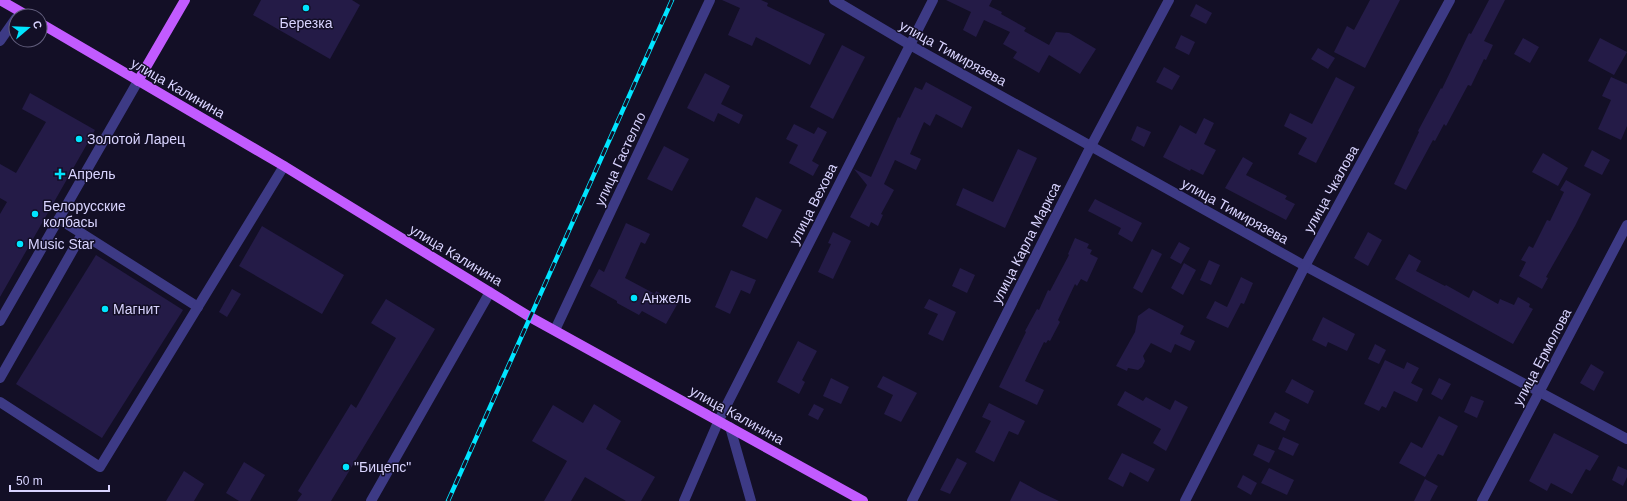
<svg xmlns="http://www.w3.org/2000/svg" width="1627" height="501" viewBox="0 0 1627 501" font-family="Arial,sans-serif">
<rect width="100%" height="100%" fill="#130f26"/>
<g fill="#241b47">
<polygon points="261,0 352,0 360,5 330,59 253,15"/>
<polygon points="722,0 761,0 768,3 767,6 825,34 810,65 756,37 752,46 728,35 740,8"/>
<polygon points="946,0 992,0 989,6 1002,12 1001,14 1026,28 1024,31 1049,45 1056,32 1069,33 1096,49 1080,74 1049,55 1039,73 1013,58 1017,52 1003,44 1010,32 984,20 976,37 963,30 971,12"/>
<polygon points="1370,0 1400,0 1365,68 1334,52 1347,26 1354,30"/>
<polygon points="1489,0 1505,0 1484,41 1493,45 1486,60 1484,59 1471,86 1468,85 1446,126 1444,124 1435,141 1433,140 1406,190 1394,184 1419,132 1418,131 1441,88 1442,89 1469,33 1471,34"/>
<polygon points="1196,4 1212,13 1206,24 1190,16"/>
<polygon points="1181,35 1195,42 1189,55 1175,48"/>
<polygon points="1523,38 1539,47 1530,63 1514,54"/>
<polygon points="1600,38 1627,52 1614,75 1588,61"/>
<polygon points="842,45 865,57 833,119 810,107"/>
<polygon points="1318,48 1335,58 1328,69 1311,59"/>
<polygon points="1164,67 1180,76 1172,90 1156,82"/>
<polygon points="705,73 730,86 721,104 743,115 739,124 718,113 714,122 687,108"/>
<polygon points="1336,77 1355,87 1316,163 1298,154 1307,138 1284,126 1290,113 1312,124"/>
<polygon points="1611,77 1627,84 1627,126 1621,140 1598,129 1611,100 1602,96"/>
<polygon points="926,82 972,107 962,128 936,114 930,126 924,122 910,154 921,159 916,170 895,160 884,184 894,190 881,214 883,215 878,226 871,222 869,227 850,217 867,185 854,169 871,177 898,117 900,118 915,87 922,90"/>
<polygon points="30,93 95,130 0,297 0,214 7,202 0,198 0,164 16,173 46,122 22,109"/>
<polygon points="1204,118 1214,123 1204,144 1216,150 1203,175 1191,169 1190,171 1163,157 1180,125 1196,134"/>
<polygon points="794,124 814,134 818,127 827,132 812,161 819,165 813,176 789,163 798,145 786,139"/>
<polygon points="1137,126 1151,132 1144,147 1131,140"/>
<polygon points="664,146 689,159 672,191 647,179"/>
<polygon points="1018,149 1037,158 1005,228 956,205 963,188 993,202"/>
<polygon points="1592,150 1610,160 1602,175 1584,166"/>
<polygon points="1543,153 1568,168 1558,186 1532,172"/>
<polygon points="1243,157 1253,163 1246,175 1287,196 1285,199 1295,204 1286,220 1225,188"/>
<polygon points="1566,180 1591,194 1575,226 1546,277 1548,278 1542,289 1519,276 1526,262 1521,260 1529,246 1533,248 1547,220 1550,221 1564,192 1560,190"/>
<polygon points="756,197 782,210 767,239 742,226"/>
<polygon points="1095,199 1142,223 1132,242 1118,234 1121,228 1088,211"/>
<polygon points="626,223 650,234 645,244 641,242 625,278 655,294 656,291 678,303 666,324 642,311 639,315 617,303 617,301 590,286 599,269 604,272"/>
<polygon points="262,226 344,275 322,314 239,266"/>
<polygon points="833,232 851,241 833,279 818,272 831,244 828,243"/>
<polygon points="1368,232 1382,240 1368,266 1354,258"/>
<polygon points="1075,238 1089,244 1087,248 1092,250 1090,254 1098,258 1087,282 1081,279 1077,286 1075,284 1058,320 1060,322 1050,341 1048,340 1046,343 1044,342 1025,381 1044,390 1037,405 999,387 1026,332 1025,331 1037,309 1039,310 1048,290 1050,291 1069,255 1068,254"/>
<polygon points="1179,242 1190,248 1181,264 1170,258"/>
<polygon points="1152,249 1162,254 1142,293 1133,288"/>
<polygon points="1409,254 1421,261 1416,271 1445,286 1446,285 1469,298 1473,290 1498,304 1500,299 1514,305 1518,297 1530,304 1529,307 1533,309 1513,344 1395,279"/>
<polygon points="96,255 183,310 102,438 16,384"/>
<polygon points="1209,260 1220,265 1211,285 1200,280"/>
<polygon points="1184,263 1196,270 1183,295 1171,288"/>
<polygon points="960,268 975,275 967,293 952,286"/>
<polygon points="731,270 756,280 750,294 741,290 730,314 715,307"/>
<polygon points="1241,277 1253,283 1244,304 1241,303 1228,328 1206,318 1215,301 1227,307"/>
<polygon points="232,289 241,294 227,317 219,312"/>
<polygon points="386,299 435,329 331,501 297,501 302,494 298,491 351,404 356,408 396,338 371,323"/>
<polygon points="929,299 956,312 943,341 928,334 938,314 924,308"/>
<polygon points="1149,308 1184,326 1180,334 1195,341 1190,351 1175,344 1171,353 1151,343 1143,356 1145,361 1142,367 1138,370 1128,368 1127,371 1116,366 1135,332 1138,316"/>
<polygon points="1323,317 1355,334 1347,351 1328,342 1326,347 1312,340"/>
<polygon points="798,341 817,351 802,380 805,382 799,394 777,382"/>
<polygon points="1375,344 1386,350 1379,364 1368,359"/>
<polygon points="1385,360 1404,369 1407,362 1419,368 1411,383 1423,389 1417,402 1394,391 1386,408 1382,406 1379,411 1364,404"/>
<polygon points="1591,364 1604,372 1594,391 1580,383"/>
<polygon points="883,376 917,393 901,422 884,414 893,395 877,387"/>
<polygon points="831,378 849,387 841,404 823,396"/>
<polygon points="1439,378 1451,384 1442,400 1431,394"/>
<polygon points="1292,379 1314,391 1308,404 1285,392"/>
<polygon points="1125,391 1143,401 1146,397 1170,410 1175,400 1188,407 1166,451 1153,443 1161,429 1117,405"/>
<polygon points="1471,396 1484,401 1477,418 1464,412"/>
<polygon points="989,403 1025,421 1018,435 1009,431 994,462 975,452 991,421 982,417"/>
<polygon points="594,404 621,421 606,449 655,477 641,501 626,501 585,477 571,501 544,501 567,461 532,441 553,405 583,423"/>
<polygon points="814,404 824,409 818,420 808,415"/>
<polygon points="1275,412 1290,420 1285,431 1269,423"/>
<polygon points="1439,416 1458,426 1443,456 1438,454 1425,477 1399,463 1411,442 1422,448"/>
<polygon points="1554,433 1599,456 1590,471 1586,469 1572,494 1551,483 1547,491 1529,481"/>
<polygon points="1283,437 1299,444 1293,456 1278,449"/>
<polygon points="1258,444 1275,451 1269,463 1253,455"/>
<polygon points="1122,453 1155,469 1148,482 1130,472 1123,487 1108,479"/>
<polygon points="957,458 967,463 950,494 940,490"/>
<polygon points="244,462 265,475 250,501 239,501 226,493"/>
<polygon points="1618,466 1627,470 1627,477 1623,486 1612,480"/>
<polygon points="1269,468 1294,480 1287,495 1261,483"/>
<polygon points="184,471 204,484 194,501 166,501"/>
<polygon points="1243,475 1257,483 1251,495 1237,487"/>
<polygon points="1425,479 1438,486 1430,501 1414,501"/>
<polygon points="1020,481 1040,492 1059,501 1010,501"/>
</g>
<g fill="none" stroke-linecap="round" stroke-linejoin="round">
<g stroke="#3d3a85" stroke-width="10">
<polyline points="834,0 910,45 1305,266 1627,439"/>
<polyline points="0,41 16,18"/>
<polyline points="59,219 198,307"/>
<polyline points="0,321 138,81"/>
<polyline points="555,330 710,0"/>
<polyline points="0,378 82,234"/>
<polyline points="0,402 100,467 284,166"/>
<polyline points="730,427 751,501"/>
<polyline points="371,501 490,292"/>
<polyline points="684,501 719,420 933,0"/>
<polyline points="912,501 1091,146 1169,0"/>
<polyline points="1185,501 1305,266 1450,0"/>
<polyline points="1482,501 1627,225"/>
</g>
<g stroke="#c25bff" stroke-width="10">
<polyline points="0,0 28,16"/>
<polyline points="40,23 284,166 530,317 863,501"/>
<polyline points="138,81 185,0"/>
</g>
<g stroke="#00e5ff" stroke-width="4.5">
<polyline id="rail" points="448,501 672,0"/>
</g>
<use href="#rail" stroke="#130f26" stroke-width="3" stroke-dasharray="9" stroke-linecap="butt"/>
</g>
<g fill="#00e5ff" stroke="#130f26" stroke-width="1.5">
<circle cx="306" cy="8" r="4"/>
<circle cx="79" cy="139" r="4"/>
<path d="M58 168h4v4h4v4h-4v4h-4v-4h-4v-4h4z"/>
<circle cx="35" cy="214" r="4"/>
<circle cx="20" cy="244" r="4"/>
<circle cx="634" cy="298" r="4"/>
<circle cx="105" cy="309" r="4"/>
<circle cx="346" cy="467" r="4"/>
</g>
<g text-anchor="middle" stroke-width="3" stroke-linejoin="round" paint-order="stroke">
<g font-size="14" fill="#d9d4ff" stroke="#130f26" text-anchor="start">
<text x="306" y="28" text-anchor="middle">Березка</text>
<text x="87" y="144">Золотой Ларец</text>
<text x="68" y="179">Апрель</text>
<text x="43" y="211">Белорусские<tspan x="43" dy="16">колбасы</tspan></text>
<text x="28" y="249">Music Star</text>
<text x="642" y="303">Анжель</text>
<text x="113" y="314">Магнит</text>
<text x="354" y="472">"Бицепс"</text>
</g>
<g font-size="14" fill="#d9d4ff" stroke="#130f26">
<text transform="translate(953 53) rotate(29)" y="5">улица Тимирязева</text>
<text transform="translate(178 88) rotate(30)" y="5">улица Калинина</text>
<text transform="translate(620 159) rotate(-65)" y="5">улица Гастелло</text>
<text transform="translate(1331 189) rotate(-61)" y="5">улица Чкалова</text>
<text transform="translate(813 204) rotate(-63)" y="5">улица Вехова</text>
<text transform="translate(1235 211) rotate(29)" y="5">улица Тимирязева</text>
<text transform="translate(1026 243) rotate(-63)" y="5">улица Карла Маркса</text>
<text transform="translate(456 255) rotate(31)" y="5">улица Калинина</text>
<text transform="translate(1542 357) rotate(-62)" y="5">улица Ермолова</text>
<text transform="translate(737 415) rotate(29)" y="5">улица Калинина</text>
</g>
</g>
<g transform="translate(28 28) rotate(71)"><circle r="19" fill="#130f26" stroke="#625e7d"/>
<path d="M0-3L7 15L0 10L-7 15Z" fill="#00e5ff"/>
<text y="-6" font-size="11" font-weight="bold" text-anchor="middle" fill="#d9d4ff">С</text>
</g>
<path d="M10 485v6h99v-6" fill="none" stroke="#d9d4ff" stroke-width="2"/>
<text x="16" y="485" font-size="12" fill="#d9d4ff" stroke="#130f26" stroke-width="3" paint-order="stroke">50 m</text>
</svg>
